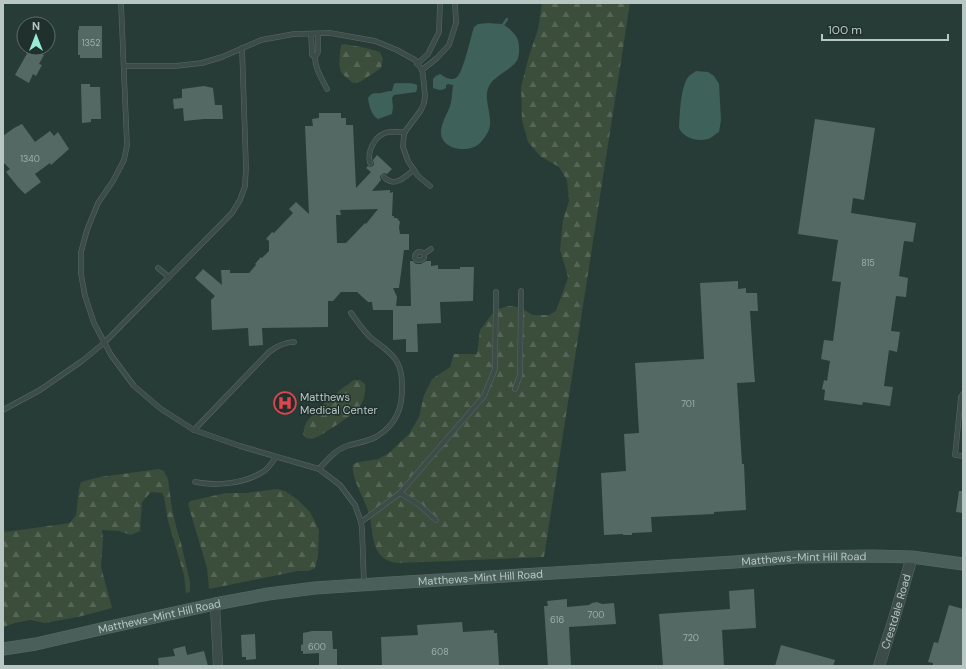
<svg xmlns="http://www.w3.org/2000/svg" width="966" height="669" viewBox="0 0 966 669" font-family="'DM Sans',sans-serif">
<defs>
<pattern id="forest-firs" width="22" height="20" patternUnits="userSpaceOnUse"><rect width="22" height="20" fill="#3b4d3b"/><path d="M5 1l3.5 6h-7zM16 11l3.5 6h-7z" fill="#556556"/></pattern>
</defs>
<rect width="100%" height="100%" fill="#283c37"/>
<g fill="url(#forest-firs)">
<path d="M542 3H630L544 557 398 563C390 562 384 560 379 553 371 543 373 527 369 514 366 501 350 477 353 464L359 462 378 459 389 453 409 434 419 417 424 395 432 379 450 367 454 354H477L480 330 495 310 508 306 519 307 533 315H549L556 311 568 278 567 273 560 250 563 220 569 201 567 180 559 167 540 156 528 142 522 120 521 87 529 56 538 29Z"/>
<path d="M344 44 366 48 380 52 383 59 381 68 360 82 353 83C349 80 344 76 341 72 338 66 340 52 341 45Z"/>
<path d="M354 380H360L365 384C366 392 364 401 359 408 355 413 319 438 312 439 311 439 306 438 306 438L303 434C304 431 304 428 305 425 312 411 341 389 354 380Z"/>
<polygon points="159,469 164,471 168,479 172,509 177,530 181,543 190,582 190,592 186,593 184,575 168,521 164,497 162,493 151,492 142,502 140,531 131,535 119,531 102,530 103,539 101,567 112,608 78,617 45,623 30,620 15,623 3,627 3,527 5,532 70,523 76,515 79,489 81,482 100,477"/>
<polygon points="277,489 285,491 298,500 310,512 319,530 318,556 315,568 309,571 298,571 209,589 207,568 188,504 190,501 226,493 245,493"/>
</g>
<g fill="#3e6159">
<path d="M489 23C494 24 500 23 504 25 509 28 515 34 517 38 520 44 520 57 516 62 509 71 494 76 489 86 482 100 495 118 488 132 485 137 480 145 474 147 462 152 441 148 441 132 441 123 447 115 450 106 452 100 452 92 453 85L448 84 446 85V88C442 91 438 90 433 88V79L436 76 440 74C445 77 451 82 457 77 463 73 471 36 474 27L478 24Z"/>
<path d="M696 71 708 72 714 76 719 84 721 120 719 132C715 134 712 138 708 139 697 142 684 138 679 128 680 114 680 87 689 76 691 74 694 73 696 71Z"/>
<path d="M396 83C403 84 412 82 417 85V89L416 92 394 95 392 98 393 107 392 114 378 119C371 115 369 105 368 98 373 91 374 94 381 93 385 92 387 91 392 91L394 84Z"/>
</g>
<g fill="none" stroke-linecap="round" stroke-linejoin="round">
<polyline stroke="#3e6159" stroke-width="2.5" points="503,25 507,19"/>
</g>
<g fill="#546964" fill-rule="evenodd">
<polygon points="79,26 102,26 102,58 80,58 80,55 78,55 78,30 79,30"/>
<polygon points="30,48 44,55 39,64 42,65 36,76 33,74 29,83 15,75"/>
<polygon points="81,84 90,84 90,87 100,87 101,119 91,119 91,122 82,123"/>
<polygon points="204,86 213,88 215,105 222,105 223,119 204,119 184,121 183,108 174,109 173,99 182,98 182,89"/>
<path d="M319 113H341V118H346V125H353L356 188 371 172 366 168 368 166 370 167 373 166 374 164 373 160 377 155 392 169 387 174 384 173 381 175 380 177 381 180 372 191 390 190V193L393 192 392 216H394V218H397L400 222 399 227 400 234H409V250H404L399 288H393L397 297 396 306H411L410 261H413L416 264H421L426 261H431V266L438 265V269H460V267H474L473 301 440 302 441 323 417 324 418 352H406V339L393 340V310H373L372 302H368L357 292H341L333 301H328V327L262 328 263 345 249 346 248 328 212 330 211 300 215 296 195 278 203 269 222 285 221 270H230V273H249L256 265 255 264 261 257 262 258 269 251V241L266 239 272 232 274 233 293 213 289 209 296 202 309 214 305 126H313L312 119 319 118ZM378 209 366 224 365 223 346 243H337L336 215H341L340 210Z"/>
<polygon points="815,119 875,128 864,200 853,198 851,213 916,223 913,242 904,241 899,276 908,278 906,297 896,296 891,331 900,332 897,352 889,350 884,386 893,387 890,406 863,402 862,405 824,400 825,390 822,389 824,380 827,381 830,361 821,359 824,340 833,341 841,282 832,281 838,240 798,234"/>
<polygon points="22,124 35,142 50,131 54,136 58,132 69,149 51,165 50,163 35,174 41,182 25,194 18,187 6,172 10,169 3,162 3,136 14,128"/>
<polygon points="738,281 738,289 746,288 746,293 757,293 758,311 750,311 754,371 755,382 737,383 742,464 744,464 746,510 714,512 714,514 651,517 652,532 632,533 632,535 623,535 623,534 604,535 601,473 626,471 624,434 639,433 635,363 704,359 700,283"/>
<polygon points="959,491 963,491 963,513 956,512"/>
<polygon points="754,589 756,628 722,630 724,666 663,666 659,614 730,609 729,591"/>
<polygon points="567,599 567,607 589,605 592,603 597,602 602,604 614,603 616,624 569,627 571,666 548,666 544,606 548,606 547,601"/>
<polygon points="949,605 963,609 963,666 933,666 933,663 928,662 934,642 938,643"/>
<polygon points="462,622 463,632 494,630 494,633 497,633 499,665 479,666 382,666 381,637 418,635 417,625"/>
<polygon points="312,631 332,631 333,649 337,649 337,666 319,666 319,653 303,654 303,651 301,651 301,645 303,644 303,633"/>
<polygon points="255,634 256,659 246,660 246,657 242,657 241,635"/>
<polygon points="781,645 835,660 833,666 775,666"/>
<polygon points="185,646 187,655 204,651 208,666 159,666 158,658 175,656 173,649"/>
</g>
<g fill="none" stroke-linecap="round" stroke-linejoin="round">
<g stroke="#5a6a66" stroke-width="5.5">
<g id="service">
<polyline points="121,3 127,145 124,160 113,181 98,203 87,230 81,252 81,274 85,296 94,323 111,355 134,386 161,409 194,430 240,446 319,469 340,485 355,505 361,522 362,529 364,585"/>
<polyline points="311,34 312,52 312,55 315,57 318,52 318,34"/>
<path d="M315 57C315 69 322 79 327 89"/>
<polyline points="417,64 428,54 439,32 440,3"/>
<polyline points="124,66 175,66 202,63 222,57 261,40 294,34 330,33 375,41 397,50 415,60 422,70 423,75 425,96 424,103 421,110 404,133 403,147 408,161 418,176 430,186"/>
<polyline points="422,70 437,58 449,45 456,23 455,3"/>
<path d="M370 163C367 152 374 137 385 133 391 131 399 132 405 132"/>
<path d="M384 177C384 178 389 181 390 181 398 185 408 174 414 170"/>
<polyline points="424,254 424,258 421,260 417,260 415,258 415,255 418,252 421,252 424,254 431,249"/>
<polyline points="158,268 169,277"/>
<polyline points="515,389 520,375 521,291"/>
<polyline points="963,394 961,397 955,455 963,456"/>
<polyline points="3,410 40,390 82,361 105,342 232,213 240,200 245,186 246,167 242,48"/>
<path d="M194 430 269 352C277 346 284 342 294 342"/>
<path d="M319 469C327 460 335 450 347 446 356 443 366 442 376 437 396 425 403 408 402 385 402 377 401 369 397 362 391 351 379 345 370 337 363 330 357 321 351 313"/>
<path d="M195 482C217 486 245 484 264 471 269 468 273 461 276 457"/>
<polyline points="400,493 418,504 436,520"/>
<polyline points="361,522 400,493 484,396 495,369 496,292"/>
</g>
</g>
<g stroke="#5a6a66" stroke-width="10">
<polyline id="minor" points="215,604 218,666"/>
</g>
<g stroke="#5a6a66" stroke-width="12">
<g id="tertiary">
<path id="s1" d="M879 666 894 619 912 557"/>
</g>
</g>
<g stroke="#5a6a66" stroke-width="13">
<g id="secondary">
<path id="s2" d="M3 649 36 644 105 628 215 604 268 594 315 588 390 583 735 562 796 557 873 556 912 557 963 564"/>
</g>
</g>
<use href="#service" stroke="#3c4c48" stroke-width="4.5"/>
<use href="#minor" stroke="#3c4c48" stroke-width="9"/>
<use href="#tertiary" stroke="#3c4c48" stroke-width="11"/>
<use href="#secondary" stroke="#4a5f5a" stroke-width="12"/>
</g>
<defs>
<g id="hospital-ring" transform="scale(1.15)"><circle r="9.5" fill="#20312d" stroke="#e0444e" stroke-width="1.5"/><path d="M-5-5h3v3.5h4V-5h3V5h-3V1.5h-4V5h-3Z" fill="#e0444e"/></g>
</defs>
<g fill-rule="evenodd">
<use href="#hospital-ring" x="285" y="403"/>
</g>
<g text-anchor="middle" stroke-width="3" stroke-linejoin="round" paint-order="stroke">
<g font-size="9" fill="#9fb0ac">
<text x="91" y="46">1352</text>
<text x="30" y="162">1340</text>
<text x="868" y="266">815</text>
<text x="688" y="407">701</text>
<text x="596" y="618">700</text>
<text x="557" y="623">616</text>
<text x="691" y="641">720</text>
<text x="317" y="650">600</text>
<text x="440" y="655">608</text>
</g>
<g font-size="11" fill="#b8c7c4" stroke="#20312d" text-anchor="start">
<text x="300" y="401">Matthews<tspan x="300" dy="13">Medical Center</tspan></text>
</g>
<g font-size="11" fill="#b8c7c4" stroke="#20312d">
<text dy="4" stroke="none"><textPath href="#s2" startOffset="808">Matthews-Mint Hill Road</textPath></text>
<text dy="4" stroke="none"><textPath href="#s2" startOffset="484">Matthews-Mint Hill Road</textPath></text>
<text dy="4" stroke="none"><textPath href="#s1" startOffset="57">Crestdale Road</textPath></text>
<text dy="4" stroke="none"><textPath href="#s2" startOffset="160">Matthews-Mint Hill Road</textPath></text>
</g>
</g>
<rect width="966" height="669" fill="none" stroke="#b8c7c4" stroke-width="8"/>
<g transform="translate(36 36)"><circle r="19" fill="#20312d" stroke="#5d6d69"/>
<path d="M0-3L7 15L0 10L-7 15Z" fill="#99ebd8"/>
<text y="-6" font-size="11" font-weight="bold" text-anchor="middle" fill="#b8c7c4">N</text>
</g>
<path d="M822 34v6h126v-6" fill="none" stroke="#b8c7c4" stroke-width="2"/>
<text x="828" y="34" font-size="12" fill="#b8c7c4" stroke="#20312d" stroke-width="3" paint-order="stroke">100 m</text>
</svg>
